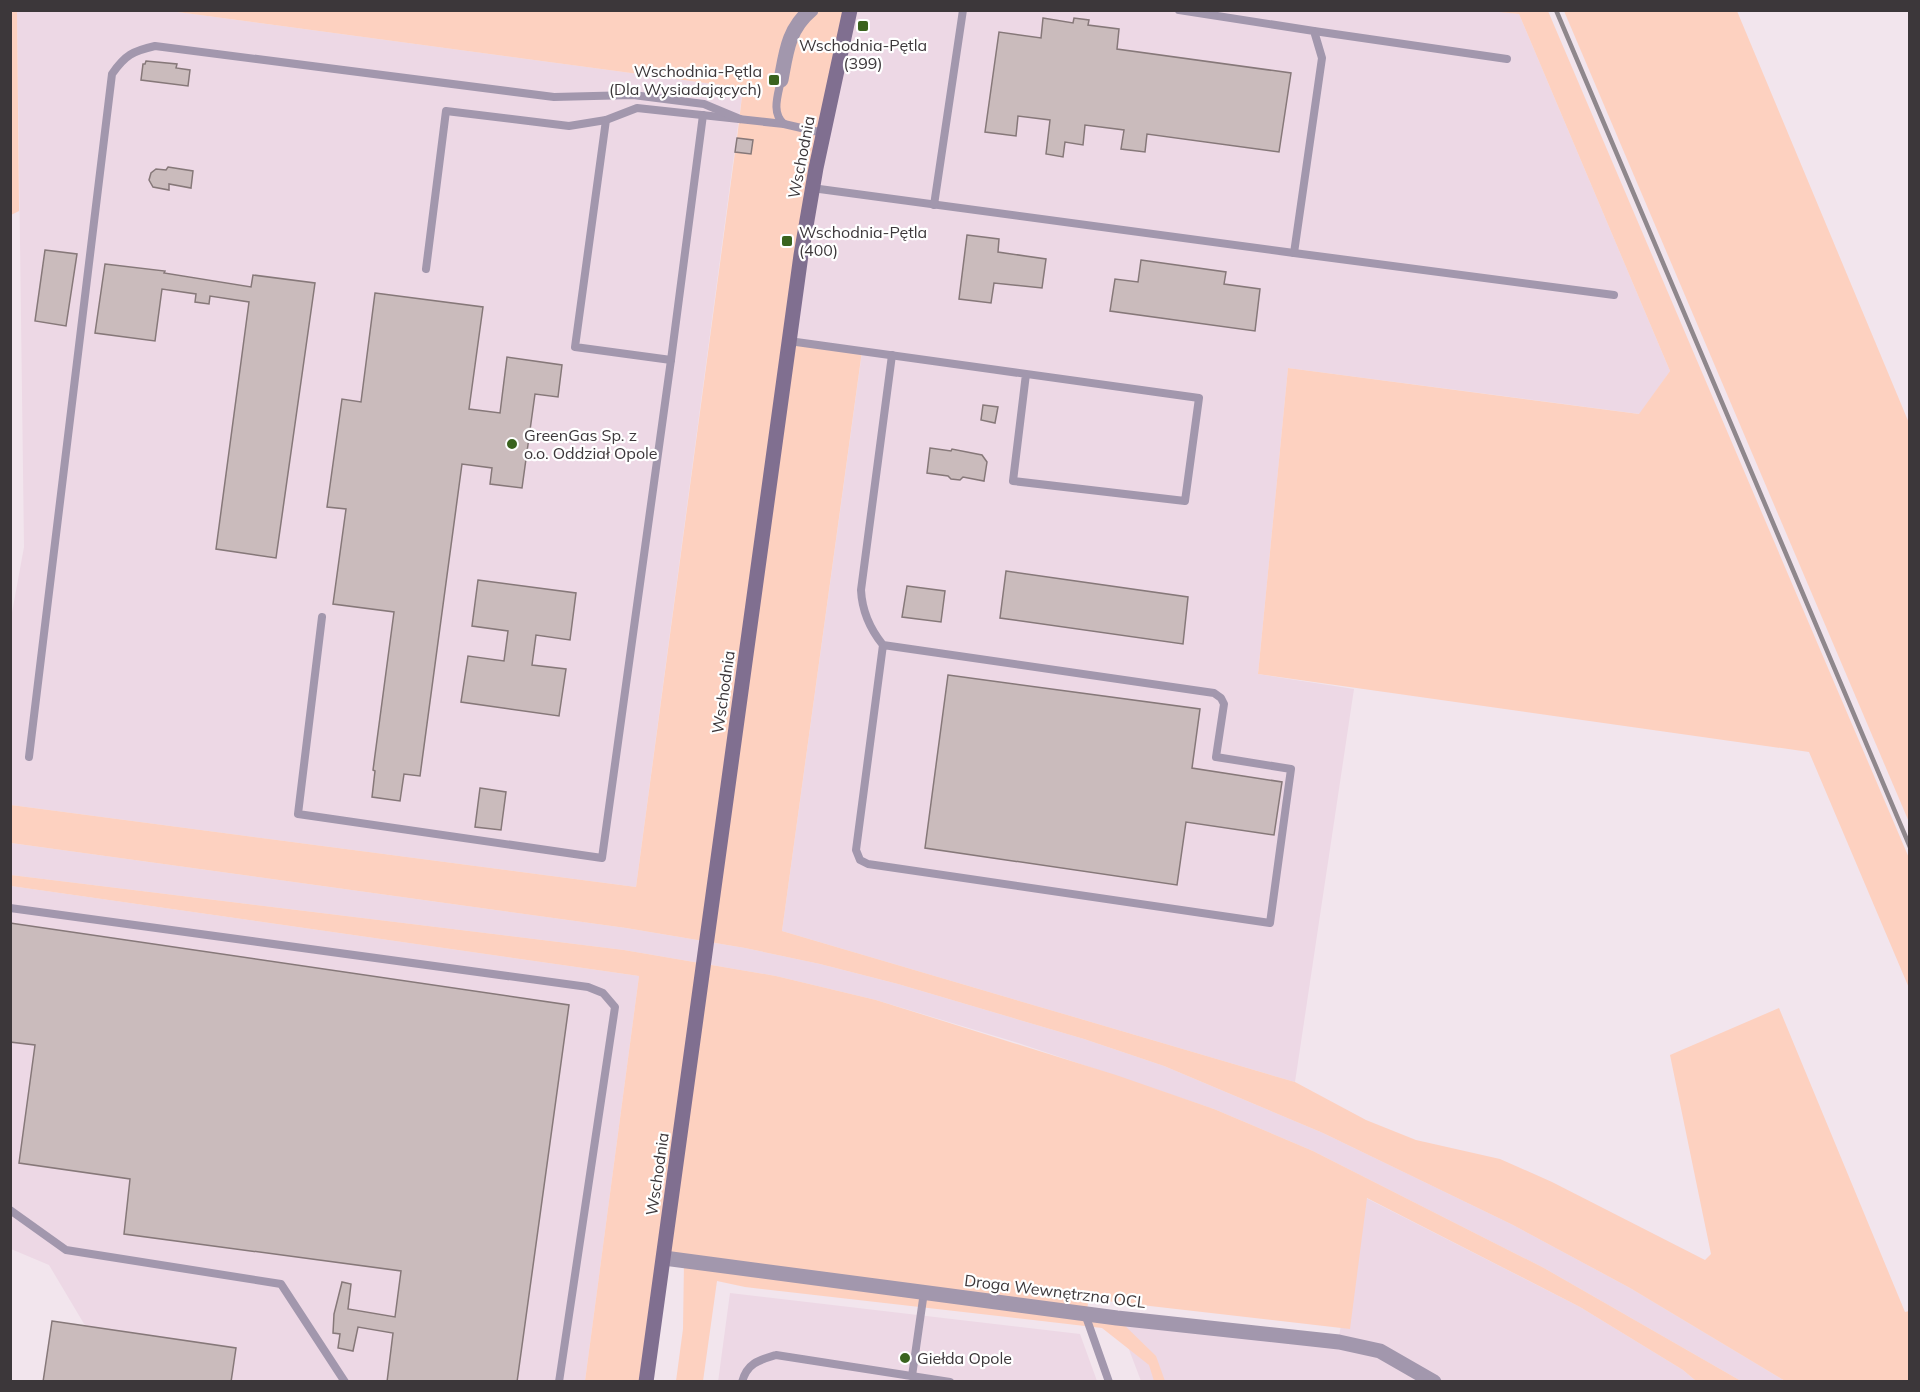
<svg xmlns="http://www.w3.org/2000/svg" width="1920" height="1392" viewBox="0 0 1920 1392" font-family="Mulish,sans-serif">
<rect width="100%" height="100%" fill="#f2e5ed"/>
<g fill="#edd8e5">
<polygon points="1489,10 1519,14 1670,371 1640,414 1288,368 1258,674 1354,689 1295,1082 782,931 862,352 789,341 850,11"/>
<polygon points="17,11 170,11 743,88 636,887 11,805 11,618 24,547"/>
<polygon points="11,843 626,928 745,948 820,964 898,984 1084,1039 1164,1066 1323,1133 1513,1225 1630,1288 1785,1381 1741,1381 1544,1268 1313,1151 1214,1109 1015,1042 876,1000 776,976 624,950 11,875"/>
<polygon points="11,886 639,976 585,1381 118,1381 49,1265 11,1249"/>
<polygon points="1366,1198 1580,1307 1683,1370 1696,1381 1141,1381 1117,1318 1338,1341"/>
<polygon points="730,1293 1080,1334 1097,1381 718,1382"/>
</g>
<g fill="#fdd1c0">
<polygon points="17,11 19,211 11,215 10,11"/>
<polygon points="170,11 850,11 789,341 862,351 782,931 1295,1082 1366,1120 1416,1140 1500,1159 1552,1182 1705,1260 1711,1254 1670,1055 1779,1008 1905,1312 1909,1311 1909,1381 1785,1381 1630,1288 1513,1225 1323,1133 1164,1066 1084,1039 898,984 820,964 745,948 626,928 11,843 11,805 636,887 735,152 750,154 752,140 737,138 743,88"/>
<polygon points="1489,11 1548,11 1909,858 1909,988 1809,752 1258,674 1288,368 1639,414 1670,371 1519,14"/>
<polygon points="1564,11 1737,11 1909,423 1909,822"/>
<polygon points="11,875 624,950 776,976 876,1000 1116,1075 1214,1109 1313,1151 1544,1268 1741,1381 1696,1381 1683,1370 1580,1307 1367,1198 1350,1329 1089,1299 1086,1314 1117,1318 1156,1356 1165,1381 1154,1381 1149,1365 1102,1328 745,1287 717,1281 703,1381 676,1381 683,1329 684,1261 665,1258 646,1381 585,1381 639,976 11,886"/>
</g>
<g fill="#cabbbc" stroke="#867879" stroke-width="1.5">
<polygon points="1043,18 1073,23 1074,18 1089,20 1088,25 1119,29 1117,49 1291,73 1279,152 1147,134 1145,152 1121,149 1124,130 1085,125 1083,145 1065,142 1063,157 1046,154 1050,120 1018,116 1016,136 985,132 999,32 1041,38"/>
<polygon points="146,61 177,64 176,68 190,70 188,86 141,80 143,64 145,64"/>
<polygon points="737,138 753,140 751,154 735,152"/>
<polygon points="168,167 193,171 191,188 169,184 169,190 153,187 149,180 151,173 156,169 166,170"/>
<polygon points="967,235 999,239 998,252 1046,259 1042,288 994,283 991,303 959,299"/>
<polygon points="45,250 77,254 66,326 35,321"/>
<polygon points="1141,260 1226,272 1224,284 1260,289 1255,331 1110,311 1115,279 1138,282"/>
<polygon points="105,264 165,271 164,273 251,287 253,275 315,283 276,558 216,549 249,302 210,296 209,304 195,302 196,294 162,289 155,341 95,333"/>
<polygon points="375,293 483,307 469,409 500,413 507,357 562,365 558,397 535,394 522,488 490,484 492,468 462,464 420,776 404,774 400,801 372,797 375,771 373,770 394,612 333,604 346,509 327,507 342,399 361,402"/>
<polygon points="983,405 998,407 995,423 981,420"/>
<polygon points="930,448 951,451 952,449 982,455 987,462 984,481 963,477 960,480 951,479 948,476 927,473"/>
<polygon points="1006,571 1188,597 1183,644 1000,618"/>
<polygon points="478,580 576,593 570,640 536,635 532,665 566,669 559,716 461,702 468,656 504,661 508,631 472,626"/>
<polygon points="907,586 945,591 941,622 902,617"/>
<polygon points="948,675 1200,709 1192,768 1282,782 1274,835 1186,822 1177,885 925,848"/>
<polygon points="480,788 506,792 501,830 475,827"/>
<polygon points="10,923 569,1005 517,1382 387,1382 393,1333 358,1327 353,1351 338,1348 340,1334 333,1333 334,1314 342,1282 351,1284 348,1309 395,1317 401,1271 124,1234 130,1179 19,1163 35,1045 10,1042"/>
<polygon points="52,1321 236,1348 231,1382 43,1382"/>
</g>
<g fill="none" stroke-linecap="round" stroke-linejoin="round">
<g stroke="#a297ad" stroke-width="8">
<polyline points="1314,31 1507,59"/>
<path d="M781 80C778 95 771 113 784 124L823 133"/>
<polyline points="812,188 1294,253 1322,58 1314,31 1179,10"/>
<polyline points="934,205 963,10"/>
<polyline points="1294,253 1614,295"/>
<polyline points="426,269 446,111 569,126 606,120"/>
<path d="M789 341C926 360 1062 379 1199 398L1185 501 1013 481 1026 374"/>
<polyline points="671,360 575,347 606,120 637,108 784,124"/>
<polyline points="322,617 298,814 602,858 671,360 703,115"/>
<path d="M883 645 1214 693 1221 698 1224 704 1216 757 1291 769 1270 923 868 864 860 860 856 850 883 645C870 629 862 610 861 590L892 355"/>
<path d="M29 757 112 74C125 55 133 51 155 46L554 97 633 95 704 104 740 119"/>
<polyline points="10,908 588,987 603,993 615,1007 559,1382"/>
<polyline points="10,1210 66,1250 281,1284 345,1382"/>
<polyline points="1085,1314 1109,1382"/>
<polyline points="912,1376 924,1292"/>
<path d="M742 1382C747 1363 759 1360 776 1355L950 1382"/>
</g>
<g stroke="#a297ad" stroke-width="15">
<path d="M781 80C786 53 788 29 811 10"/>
<polyline points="664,1258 1117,1318 1339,1342 1380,1351 1434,1382"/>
</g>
<polyline stroke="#806f90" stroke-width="15" points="646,1382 801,255 816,168 850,10"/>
<polyline stroke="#8f878c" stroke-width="4.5" points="1556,10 1910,847"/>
</g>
<g fill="#3a631e" stroke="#fff" stroke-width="2">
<rect x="857" y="20" width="12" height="12" rx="3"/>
<rect x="768" y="74" width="12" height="12" rx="3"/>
<rect x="781" y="235" width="12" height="12" rx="3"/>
<circle cx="512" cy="444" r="6"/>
<circle cx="905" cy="1358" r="6"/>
</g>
<g text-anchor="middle" stroke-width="4.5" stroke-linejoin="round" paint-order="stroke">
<g font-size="16" fill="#3c373a" stroke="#fff" text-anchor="start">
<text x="863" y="51" text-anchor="middle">Wschodnia-Pętla<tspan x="863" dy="18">(399)</tspan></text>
<text x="762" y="77" text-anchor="end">Wschodnia-Pętla<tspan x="762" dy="18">(Dla Wysiadających)</tspan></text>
<text x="799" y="238">Wschodnia-Pętla<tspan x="799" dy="18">(400)</tspan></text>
<text x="524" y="441">GreenGas Sp. z<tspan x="524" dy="18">o.o. Oddział Opole</tspan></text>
<text x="917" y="1364">Giełda Opole</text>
</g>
<g font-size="16" fill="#3c373a" stroke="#fff">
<text transform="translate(801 157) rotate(-79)" y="6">Wschodnia</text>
<text transform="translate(723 692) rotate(-82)" y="6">Wschodnia</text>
<text transform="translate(657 1174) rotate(-82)" y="6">Wschodnia</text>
<text transform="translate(1055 1291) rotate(7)" y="6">Droga Wewnętrzna OCL</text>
</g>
</g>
<rect width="1920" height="1392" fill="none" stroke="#3c373a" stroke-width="24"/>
</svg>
